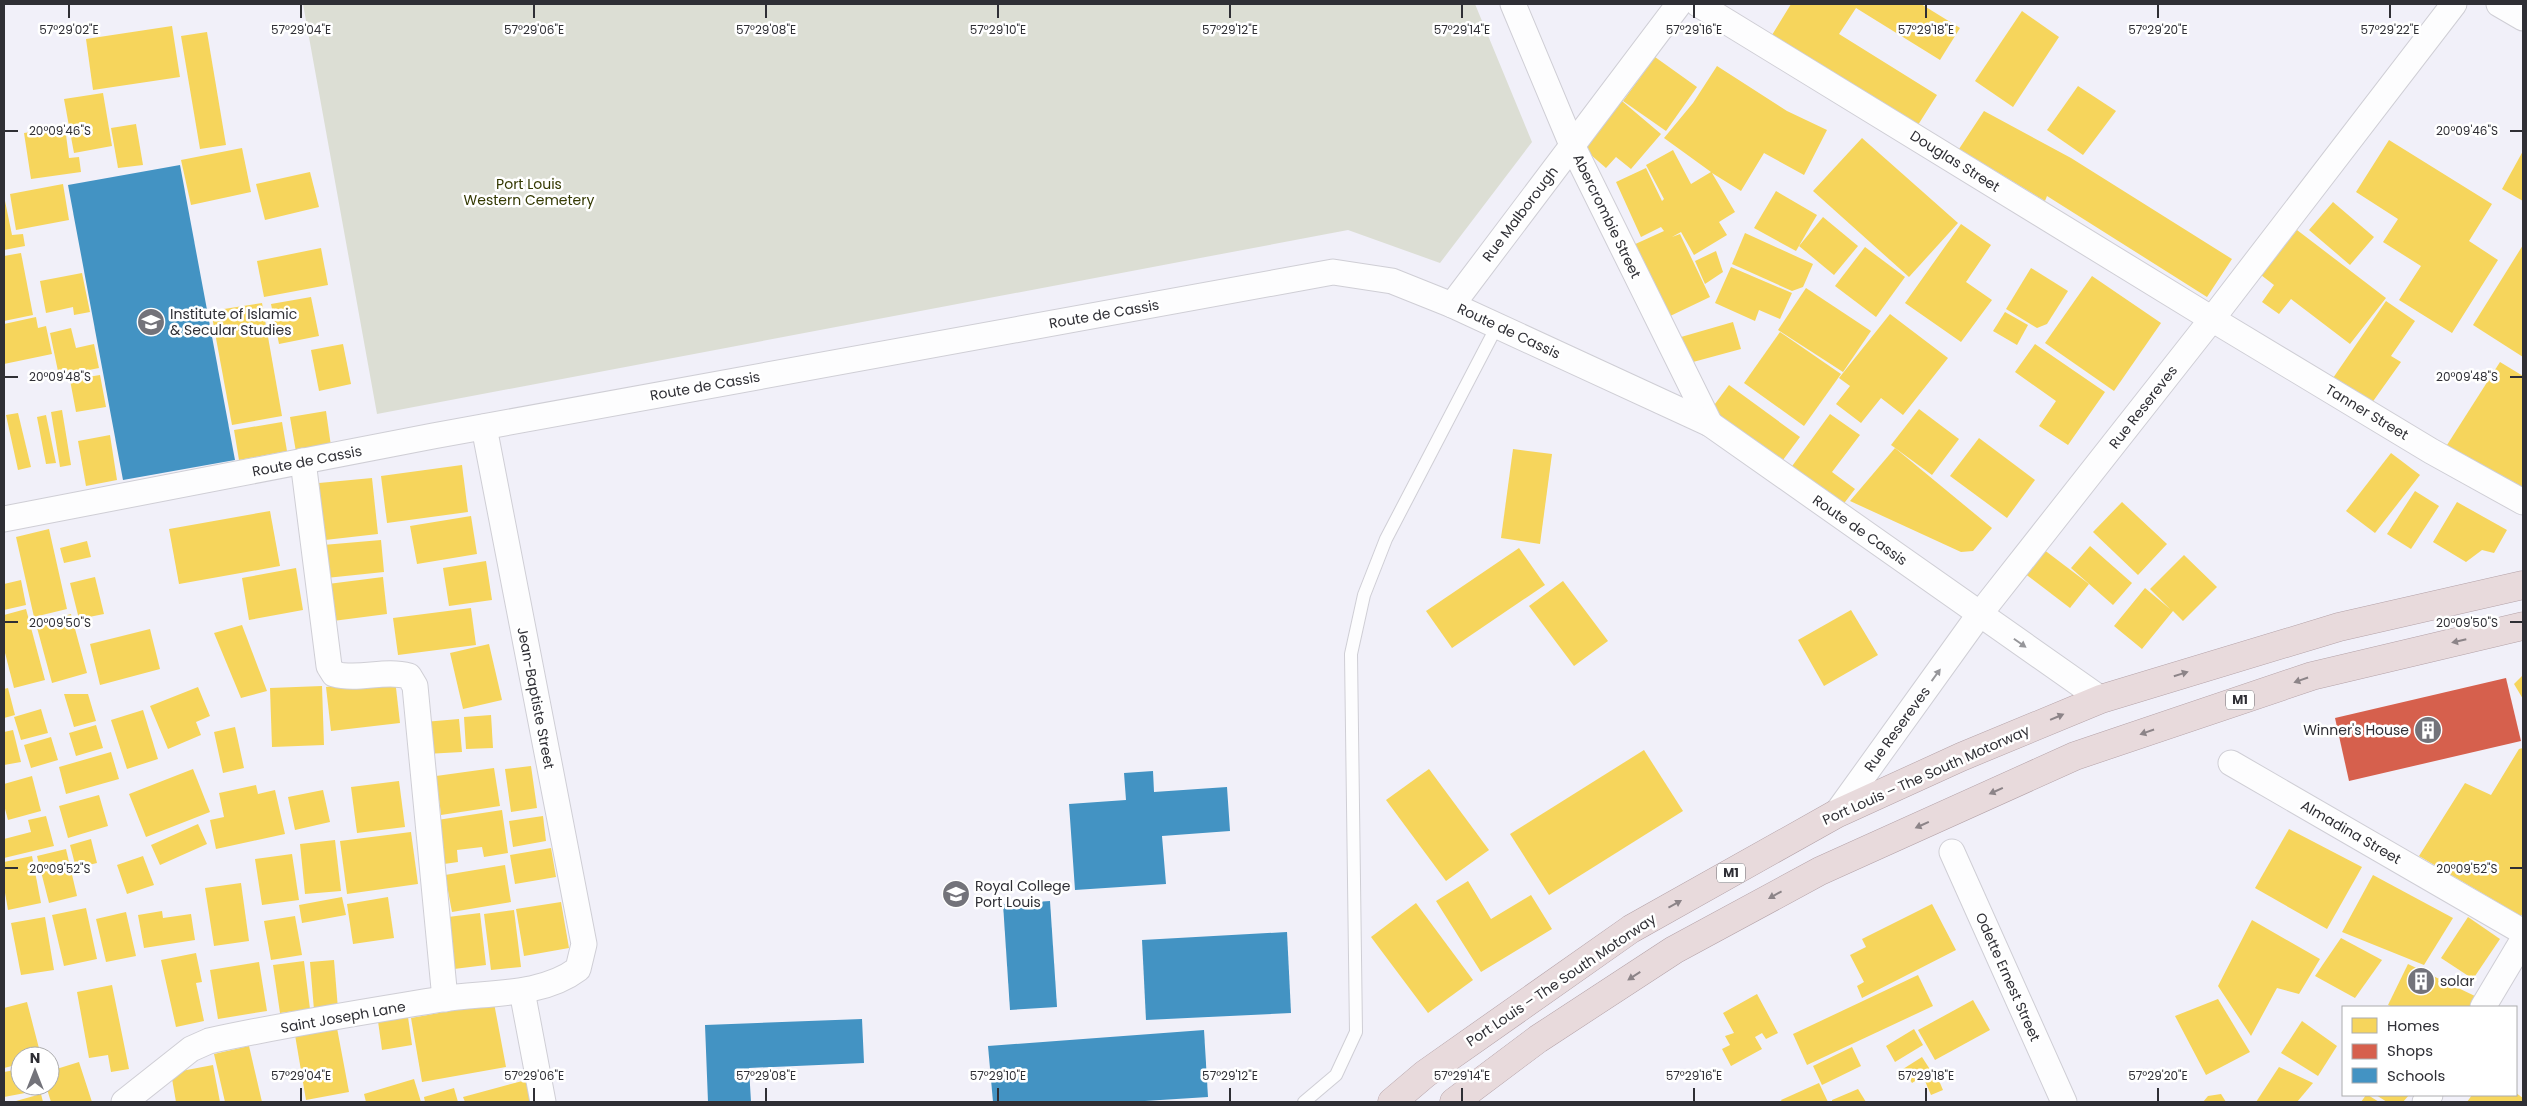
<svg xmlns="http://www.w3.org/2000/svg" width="2527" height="1106" viewBox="0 0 2527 1106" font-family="Poppins,sans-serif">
<rect width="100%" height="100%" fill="#f1f0f9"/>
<polygon fill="#dcded4" points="303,4 1475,4 1532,142 1440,263 1348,230 377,414"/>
<g fill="#f6d55c">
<polygon points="1791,4 1921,4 1960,28 1940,60 1856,8 1839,34 1937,95 1918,125 1772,35"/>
<polygon points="2022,11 2059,37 2013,107 1975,81"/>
<polygon points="172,26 180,77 93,90 86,39"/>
<polygon points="207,32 226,145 200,149 181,36"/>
<polygon points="1655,57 1697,87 1666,131 1623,101"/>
<polygon points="1717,66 1787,111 1827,130 1804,175 1764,153 1741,191 1712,173 1735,212 1719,222 1727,235 1694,255 1681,232 1672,237 1680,234 1710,297 1666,318 1631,246 1664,231 1661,227 1641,237 1616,182 1646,168 1662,201 1664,199 1646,165 1673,150 1691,184 1711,172 1664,138 1693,103"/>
<polygon points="2078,86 2116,111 2083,155 2047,130"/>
<polygon points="103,93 112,146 74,153 64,99"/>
<polygon points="1616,96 1661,134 1631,169 1616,157 1606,168 1576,142"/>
<polygon points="1984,111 2071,158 2232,259 2207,297 2047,196 2045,201 1959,149"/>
<polygon points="136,124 143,165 118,168 111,128"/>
<polygon points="65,127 69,158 79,157 81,172 31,179 24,133"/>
<polygon points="1862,138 1958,223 1909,277 1813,191"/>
<polygon points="2389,140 2492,204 2469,241 2498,260 2452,333 2399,300 2421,266 2383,242 2398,219 2356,192"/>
<polygon points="242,148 251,192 191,205 181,160"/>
<polygon points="2523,151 2523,201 2502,189"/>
<polygon points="310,172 319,207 265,220 256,184"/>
<polygon points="63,184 69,220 16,230 10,194"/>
<polygon points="1776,191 1817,215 1796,251 1754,228"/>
<polygon points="4,196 12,235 23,234 25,246 4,250"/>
<polygon points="2333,202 2374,237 2350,265 2309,230"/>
<polygon points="1823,217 1858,246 1834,275 1799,246"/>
<polygon points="1961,224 1991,245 1966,282 1992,300 1961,342 1905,303"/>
<polygon points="2297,230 2386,298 2350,344 2291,299 2279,314 2262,302 2274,285 2261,275"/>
<polygon points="1745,233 1813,264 1803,287 1792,291 1732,264"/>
<polygon points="2523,245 2523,357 2473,325"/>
<polygon points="1865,247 1905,277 1876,317 1835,286"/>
<polygon points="321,248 328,285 264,297 257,261"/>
<polygon points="1716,251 1723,272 1705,284 1695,261"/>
<polygon points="21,253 33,315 4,321 4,256"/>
<polygon points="1731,267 1792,293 1780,319 1759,310 1755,321 1715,303"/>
<polygon points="2031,268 2068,291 2047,324 2037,328 2006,309"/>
<polygon points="82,273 90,312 74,315 73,307 46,313 40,281"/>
<polygon points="2092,276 2161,323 2114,391 2045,343"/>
<polygon points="1806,288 1871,331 1843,372 1778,330"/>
<polygon points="311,297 319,336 279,344 271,304"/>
<polygon points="2386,301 2415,321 2391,356 2401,362 2369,407 2331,381"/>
<polygon points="262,303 282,416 232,425 211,311"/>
<polygon points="2005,312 2028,325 2017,345 1993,331"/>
<polygon points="1890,314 1948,358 1903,415 1881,398 1861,423 1836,404 1850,386 1839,378"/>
<polygon points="36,317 38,328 46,326 52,354 4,364 4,324"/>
<polygon points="1733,322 1741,349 1682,365 1674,339"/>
<polygon points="71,328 76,348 94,344 99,368 59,376 50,333"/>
<polygon points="1780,332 1841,374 1804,426 1744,383"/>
<polygon points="343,344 351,384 319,391 311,350"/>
<polygon points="2035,344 2105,392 2068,445 2039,426 2056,401 2015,372"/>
<polygon points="2500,362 2523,376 2523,493 2447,445"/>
<polygon points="100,375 106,407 76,412 70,380"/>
<polygon points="1729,385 1800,437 1780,464 1709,412"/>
<polygon points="1919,409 1959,439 1932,475 1891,445"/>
<polygon points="62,410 71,465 60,467 51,412"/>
<polygon points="326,411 331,446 296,452 290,417"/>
<polygon points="18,413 31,467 18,470 6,415"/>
<polygon points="1830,414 1860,435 1832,472 1855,489 1842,506 1790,469"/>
<polygon points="46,415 56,463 46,464 37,417"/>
<polygon points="282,422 287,451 239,460 234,430"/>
<polygon points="110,435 117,480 86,486 78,441"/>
<polygon points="1979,438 2035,480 2007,518 1950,476"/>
<polygon points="1895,448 1992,528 1973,551 1961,552 1850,501"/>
<polygon points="1513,449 1552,454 1540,544 1501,538"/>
<polygon points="2391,453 2420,475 2375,533 2346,511"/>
<polygon points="462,465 468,512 387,523 381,476"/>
<polygon points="372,478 378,534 325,540 319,483"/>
<polygon points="2415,491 2439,506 2411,549 2387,534"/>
<polygon points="2122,502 2167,544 2138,575 2093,532"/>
<polygon points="2457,502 2507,530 2494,553 2482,550 2466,562 2433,542"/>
<polygon points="270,511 280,566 179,584 169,529"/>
<polygon points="471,516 477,554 417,564 410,526"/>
<polygon points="49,529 67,609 34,617 16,537"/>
<polygon points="381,540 384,572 326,578 323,545"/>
<polygon points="87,541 91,557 64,563 60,548"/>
<polygon points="2090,546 2132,583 2113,605 2071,568"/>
<polygon points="1519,548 1545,585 1452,648 1426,611"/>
<polygon points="2043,549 2089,584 2070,608 2024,573"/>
<polygon points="2184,555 2217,587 2183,621 2173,611 2142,649 2114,626 2145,588 2170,609 2150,589"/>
<polygon points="486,561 492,600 449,606 443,568"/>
<polygon points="296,568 303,610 249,620 242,578"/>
<polygon points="95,577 104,614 79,619 70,583"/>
<polygon points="383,577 387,614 333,621 328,584"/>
<polygon points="21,580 26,605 4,610 4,584"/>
<polygon points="1563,581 1608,641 1574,666 1529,606"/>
<polygon points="471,608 476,645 398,655 393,618"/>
<polygon points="26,609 45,680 14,688 4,649 4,615"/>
<polygon points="1851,610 1878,655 1824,686 1798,640"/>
<polygon points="71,614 87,673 52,683 36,624"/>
<polygon points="242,625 267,691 241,698 214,633"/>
<polygon points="150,629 160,669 100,685 90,644"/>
<polygon points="489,644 502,700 463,709 450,653"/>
<polygon points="2523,675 2523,699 2514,684"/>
<polygon points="395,679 400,723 331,731 326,687"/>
<polygon points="322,686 324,745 272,747 270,688"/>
<polygon points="198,687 210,716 196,722 201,735 168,749 150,706"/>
<polygon points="8,688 15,715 4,718 4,689"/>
<polygon points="64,694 88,694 96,721 74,727"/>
<polygon points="41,709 48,733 21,740 14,717"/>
<polygon points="143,710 158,759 127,769 111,720"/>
<polygon points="491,715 493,748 466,749 464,717"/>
<polygon points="459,719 462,752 426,754 424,722"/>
<polygon points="96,725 103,748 76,756 69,733"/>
<polygon points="235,727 244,768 223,773 214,732"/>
<polygon points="13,730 21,762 4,765 4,732"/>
<polygon points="51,737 58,760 31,768 24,745"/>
<polygon points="2523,748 2523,913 2521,916 2419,856 2465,783 2491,795 2519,749"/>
<polygon points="1644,750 1683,811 1549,895 1510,834"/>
<polygon points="111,752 119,779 66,794 59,767"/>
<polygon points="531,766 537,808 511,812 505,769"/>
<polygon points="494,768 500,806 441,815 436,776"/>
<polygon points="193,769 210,812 146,837 129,794"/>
<polygon points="1429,769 1489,850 1446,881 1386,800"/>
<polygon points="32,776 41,811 8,820 4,805 4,784"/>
<polygon points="399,781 405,827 357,833 351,787"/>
<polygon points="256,785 258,794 275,790 285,834 216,849 210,820 224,817 219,793"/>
<polygon points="323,790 330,822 295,830 288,797"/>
<polygon points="99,795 108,826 68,838 59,806"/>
<polygon points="502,810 508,853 484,857 482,847 457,850 458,862 437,865 431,821"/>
<polygon points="46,816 54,846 4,858 4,839 31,832 28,820"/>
<polygon points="543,816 546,841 513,847 509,821"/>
<polygon points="198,824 207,844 160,865 151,845"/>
<polygon points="2289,829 2362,867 2327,929 2255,888"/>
<polygon points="411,832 418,884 347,894 340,841"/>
<polygon points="91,839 97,863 76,868 70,845"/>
<polygon points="335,840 341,891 305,894 300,844"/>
<polygon points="551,848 556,877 515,884 510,855"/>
<polygon points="66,849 77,896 49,903 37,856"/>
<polygon points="292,854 299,900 262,905 255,859"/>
<polygon points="32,856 41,903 8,910 4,887 4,862"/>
<polygon points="143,856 154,885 127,894 117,865"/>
<polygon points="505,865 511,902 452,912 445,875"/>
<polygon points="2373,875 2453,918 2424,965 2342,932"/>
<polygon points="1468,881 1491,919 1531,895 1552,929 1481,972 1436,901"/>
<polygon points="241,883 249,941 214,946 205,888"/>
<polygon points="342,897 346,915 302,923 299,905"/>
<polygon points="388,897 394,938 353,944 347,904"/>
<polygon points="561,902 569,948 524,956 516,909"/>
<polygon points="1416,903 1473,980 1428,1013 1371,937"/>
<polygon points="1932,904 1956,950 1862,998 1857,986 1864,982 1850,955 1866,947 1862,939"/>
<polygon points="86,908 97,959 64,966 52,915"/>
<polygon points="514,910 521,967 491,970 484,914"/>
<polygon points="162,911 163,918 191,914 195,940 144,948 138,915"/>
<polygon points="126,912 136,956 106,962 96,919"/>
<polygon points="480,913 486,965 446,970 440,918"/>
<polygon points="295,916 302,955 271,960 264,921"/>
<polygon points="45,917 54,970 21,975 11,923"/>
<polygon points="2468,917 2500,939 2473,979 2441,958"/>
<polygon points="2252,920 2320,959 2299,994 2277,988 2251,1036 2218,986"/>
<polygon points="2341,938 2382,960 2355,998 2315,976"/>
<polygon points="196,953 202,982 196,983 204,1021 176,1027 161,960"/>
<polygon points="334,960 338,1009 314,1010 310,962"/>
<polygon points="304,961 310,1009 280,1013 273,965"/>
<polygon points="259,962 267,1011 218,1019 210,970"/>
<polygon points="2408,964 2477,997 2472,1007 2393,1007 2388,1005"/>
<polygon points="1918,975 1933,1006 1807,1065 1793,1034"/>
<polygon points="112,985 129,1069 111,1072 108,1055 89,1058 77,992"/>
<polygon points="1757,994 1778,1033 1766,1039 1762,1033 1755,1037 1762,1049 1731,1066 1722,1049 1730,1045 1725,1036 1734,1033 1723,1013"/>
<polygon points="2218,999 2250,1052 2206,1075 2175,1016"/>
<polygon points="1973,1000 1990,1030 1935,1060 1918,1030"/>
<polygon points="27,1002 41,1056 20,1056 20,1064 4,1068 4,1008"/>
<polygon points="494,1003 506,1067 422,1082 411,1018"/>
<polygon points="407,1010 412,1045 382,1050 377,1014"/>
<polygon points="2302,1021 2337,1046 2318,1076 2281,1053"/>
<polygon points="337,1028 349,1092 306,1100 295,1035"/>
<polygon points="1914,1029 1923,1045 1895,1062 1886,1046"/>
<polygon points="249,1046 262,1102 225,1102 214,1054"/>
<polygon points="1852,1047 1861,1066 1822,1085 1813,1066"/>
<polygon points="1922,1057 1931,1071 1912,1083 1903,1069"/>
<polygon points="79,1062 92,1102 51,1102 46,1086 50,1086 50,1071"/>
<polygon points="213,1065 220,1102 176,1102 171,1073"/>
<polygon points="2279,1067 2313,1083 2297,1102 2256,1102"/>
<polygon points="20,1069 20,1086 41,1086 41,1090 4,1097 4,1072"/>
<polygon points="1937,1076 1943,1090 1931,1095 1925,1081"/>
<polygon points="414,1079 421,1102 366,1102 364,1094"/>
<polygon points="526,1080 532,1102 465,1102 463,1097"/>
<polygon points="1819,1083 1828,1102 1782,1102 1781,1100"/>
<polygon points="454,1088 458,1102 425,1102 424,1097"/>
<polygon points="1858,1089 1866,1102 1832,1102 1832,1100"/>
<polygon points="2516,1093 2523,1098 2523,1102 2467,1102 2472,1095"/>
<polygon points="41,1094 43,1102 16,1102 16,1101"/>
<polygon points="2221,1094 2226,1102 2203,1102 2208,1096"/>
<polygon points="2366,1095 2368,1095 2379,1102 2361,1102"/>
<polygon points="2376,1095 2409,1095 2403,1102 2387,1102"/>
</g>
<polygon fill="#d6604d" points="2506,678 2521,741 2349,781 2335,718"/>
<g fill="#4393c3">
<polygon points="180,165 235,460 123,480 68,185"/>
<polygon points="1153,771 1154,792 1227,787 1230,831 1162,836 1166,884 1075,890 1069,804 1126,800 1124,773"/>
<polygon points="1050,901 1057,1007 1010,1010 1003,904"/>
<polygon points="1287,932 1291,1013 1146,1020 1142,940"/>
<polygon points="862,1019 864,1063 749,1068 751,1102 708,1102 705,1025"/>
<polygon points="1204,1030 1208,1097 1129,1102 993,1102 988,1046"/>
</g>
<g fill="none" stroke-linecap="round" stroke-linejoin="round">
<g stroke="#cfced5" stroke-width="14">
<polyline id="service" points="1304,1102 1336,1075 1356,1032 1351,654 1364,595 1386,539 1497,326"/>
</g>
<g stroke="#cfced5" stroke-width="27">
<g id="minor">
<polyline points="1513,4 1572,145 1710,424"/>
<polyline points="1698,4 2212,319 2431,451 2523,502"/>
<polyline points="2499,4 2523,18"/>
<polyline points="1452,305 1679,4"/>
<path d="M303 461 329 666 334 674C359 681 384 669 409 676L415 686 445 999"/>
<polyline points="4,519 433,436 1333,272 1392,281 1452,305 1710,424 2101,699"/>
<polyline points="2231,763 2523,932"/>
<polyline points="1836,814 1979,615 2212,319 2454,4"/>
<polyline points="1952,852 2064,1102"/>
<polyline points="522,991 543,1102"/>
<polyline points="2483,1007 2523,940"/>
<path d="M124 1102 191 1049 209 1041C286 1024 364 1012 442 999 486 992 541 997 578 969L584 944 484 427"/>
<polyline points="2425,1102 2430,1095"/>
</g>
</g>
<g stroke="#b4a2a8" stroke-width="29">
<g id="trunk">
<polyline points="1392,1102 1425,1074 1631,929 1836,814 1961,757 2101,699 2339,627 2523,585"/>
<polyline points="1454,1102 1538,1039 1674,950 1820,871 2075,756 2312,676 2523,626"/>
</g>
</g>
<use href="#service" stroke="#fdfdfe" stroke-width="12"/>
<use href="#minor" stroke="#fdfdfe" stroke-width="25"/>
<use href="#trunk" stroke="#e8dadc" stroke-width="28"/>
</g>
<defs><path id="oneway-solid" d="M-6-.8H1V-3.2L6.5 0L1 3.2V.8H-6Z" transform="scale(1.25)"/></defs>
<g fill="#8c8488">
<use href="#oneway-solid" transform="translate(2459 641) rotate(167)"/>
<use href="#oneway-solid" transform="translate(2181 674) rotate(-17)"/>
<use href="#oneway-solid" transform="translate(2301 680) rotate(161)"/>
<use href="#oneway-solid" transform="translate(2057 717) rotate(-23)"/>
<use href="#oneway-solid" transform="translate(2147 732) rotate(161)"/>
<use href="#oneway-solid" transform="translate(1996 791) rotate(156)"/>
<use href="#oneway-solid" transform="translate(1922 825) rotate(156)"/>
<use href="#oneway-solid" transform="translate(1775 895) rotate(151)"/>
<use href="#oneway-solid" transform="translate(1675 904) rotate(-29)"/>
<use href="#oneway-solid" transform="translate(1634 976) rotate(147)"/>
</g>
<g fill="#96969a">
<use href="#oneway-solid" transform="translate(2020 643) rotate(35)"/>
<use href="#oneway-solid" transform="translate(1936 675) rotate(-54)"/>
</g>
<path fill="none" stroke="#2f2f35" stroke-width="2" d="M69 5V18M301 5V18M534 5V18M766 5V18M998 5V18M1230 5V18M1462 5V18M1694 5V18M1926 5V18M2158 5V18M2390 5V18M5 131H18M2510 131H2522M5 377H18M2510 377H2522M5 622H18M2510 622H2522M5 868H18M2510 868H2522M301 1088V1101M534 1088V1101M766 1088V1101M998 1088V1101M1230 1088V1101M1462 1088V1101M1694 1088V1101M1926 1088V1101M2158 1088V1101"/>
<defs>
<g id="school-disc" transform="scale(1.4375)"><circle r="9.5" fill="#73737a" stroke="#fff"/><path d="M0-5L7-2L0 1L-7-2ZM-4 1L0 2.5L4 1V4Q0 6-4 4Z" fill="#fff"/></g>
<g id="building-disc" transform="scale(1.4375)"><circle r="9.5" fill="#73737a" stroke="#fff"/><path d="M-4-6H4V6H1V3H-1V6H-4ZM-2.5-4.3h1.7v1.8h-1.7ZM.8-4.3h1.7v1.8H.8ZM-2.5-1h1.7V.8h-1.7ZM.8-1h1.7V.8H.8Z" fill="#fff"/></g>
</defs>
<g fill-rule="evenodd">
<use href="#school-disc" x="151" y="322"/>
<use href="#building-disc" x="2428" y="730"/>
<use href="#school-disc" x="956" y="894"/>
<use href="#building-disc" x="2421" y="981"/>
</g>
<g text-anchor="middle" stroke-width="5" stroke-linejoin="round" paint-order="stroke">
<g fill="#fff" stroke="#6d6d72" stroke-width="1">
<rect x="2226" y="690.5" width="28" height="19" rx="4"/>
<rect x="1717" y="863.5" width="28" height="19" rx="4"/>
</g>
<g font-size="12" font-weight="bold" fill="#2f2f35">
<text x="2240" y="704">M1</text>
<text x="1731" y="877">M1</text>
</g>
<g font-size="14" fill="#2f2f35" stroke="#fff">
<text transform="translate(1955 161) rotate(32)" y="5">Douglas Street</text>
<text transform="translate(1520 214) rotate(-53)" y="5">Rue Malborough</text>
<text transform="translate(1607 216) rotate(64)" y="5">Abercrombie Street</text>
<text transform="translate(1104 314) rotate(-10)" y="5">Route de Cassis</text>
<text transform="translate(1509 331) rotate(25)" y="5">Route de Cassis</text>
<text transform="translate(705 386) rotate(-10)" y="5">Route de Cassis</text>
<text transform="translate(2143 407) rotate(-52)" y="5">Rue Resereves</text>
<text transform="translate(2367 412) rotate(31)" y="5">Tanner Street</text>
<text transform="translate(307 461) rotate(-11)" y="5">Route de Cassis</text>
<text transform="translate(1860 530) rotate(35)" y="5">Route de Cassis</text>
<text transform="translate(536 698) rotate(79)" y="5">Jean-Baptiste Street</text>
<text transform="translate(1897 729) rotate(-54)" y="5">Rue Resereves</text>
<text transform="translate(1926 775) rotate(-24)" y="5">Port Louis – The South Motorway</text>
<text transform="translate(2351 832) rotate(30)" y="5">Almadina Street</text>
<text transform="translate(2008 977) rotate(66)" y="5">Odette Ernest Street</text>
<text transform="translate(1561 980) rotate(-34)" y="5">Port Louis – The South Motorway</text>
<text transform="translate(343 1017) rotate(-10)" y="5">Saint Joseph Lane</text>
</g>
<g font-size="14" fill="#343902" stroke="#fff">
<text x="529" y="189">Port Louis<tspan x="529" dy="16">Western Cemetery</tspan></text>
</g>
<g font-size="14" fill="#2f2f35" stroke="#fff" text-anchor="start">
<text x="170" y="319">Institute of Islamic<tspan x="170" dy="16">&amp; Secular Studies</tspan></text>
<text x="2409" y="735" text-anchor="end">Winner's House</text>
<text x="975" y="891">Royal College<tspan x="975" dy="16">Port Louis</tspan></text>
<text x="2440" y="986">solar</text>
</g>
</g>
<g font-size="12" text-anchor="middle" fill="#2f2f35" stroke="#fff" stroke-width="5" stroke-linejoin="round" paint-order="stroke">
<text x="69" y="34">57°29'02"E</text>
<text x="301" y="34">57°29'04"E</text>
<text x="534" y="34">57°29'06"E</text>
<text x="766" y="34">57°29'08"E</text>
<text x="998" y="34">57°29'10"E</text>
<text x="1230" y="34">57°29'12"E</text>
<text x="1462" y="34">57°29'14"E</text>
<text x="1694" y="34">57°29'16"E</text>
<text x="1926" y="34">57°29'18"E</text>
<text x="2158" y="34">57°29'20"E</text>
<text x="2390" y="34">57°29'22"E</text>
<text x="60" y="135">20°09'46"S</text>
<text x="2467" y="135">20°09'46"S</text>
<text x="60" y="381">20°09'48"S</text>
<text x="2467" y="381">20°09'48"S</text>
<text x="60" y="627">20°09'50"S</text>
<text x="2467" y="627">20°09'50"S</text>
<text x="60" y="873">20°09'52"S</text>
<text x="2467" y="873">20°09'52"S</text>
<text x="301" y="1080">57°29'04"E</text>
<text x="534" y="1080">57°29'06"E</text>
<text x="766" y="1080">57°29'08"E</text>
<text x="998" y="1080">57°29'10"E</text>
<text x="1230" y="1080">57°29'12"E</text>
<text x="1462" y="1080">57°29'14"E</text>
<text x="1694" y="1080">57°29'16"E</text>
<text x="1926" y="1080">57°29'18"E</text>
<text x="2158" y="1080">57°29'20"E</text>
</g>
<rect width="2527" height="1106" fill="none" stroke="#2f2f35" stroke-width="10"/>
<rect x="2342" y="1006" width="175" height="90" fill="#ffffff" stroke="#acacae"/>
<rect x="2352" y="1018" width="25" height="15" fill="#f6d55c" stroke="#acacae"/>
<text x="2387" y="1031" font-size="15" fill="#2f2f35">Homes</text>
<rect x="2352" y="1044" width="25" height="15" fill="#d6604d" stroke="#acacae"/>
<text x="2387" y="1056" font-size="15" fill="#2f2f35">Shops</text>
<rect x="2352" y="1068" width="25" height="15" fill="#4393c3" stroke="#acacae"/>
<text x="2387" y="1081" font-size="15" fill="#2f2f35">Schools</text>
<g transform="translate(35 1071)"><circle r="24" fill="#ffffff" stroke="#acacae"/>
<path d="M0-4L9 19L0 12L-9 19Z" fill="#73737a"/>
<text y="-8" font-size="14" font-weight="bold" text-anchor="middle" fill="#2f2f35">N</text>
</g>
</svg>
